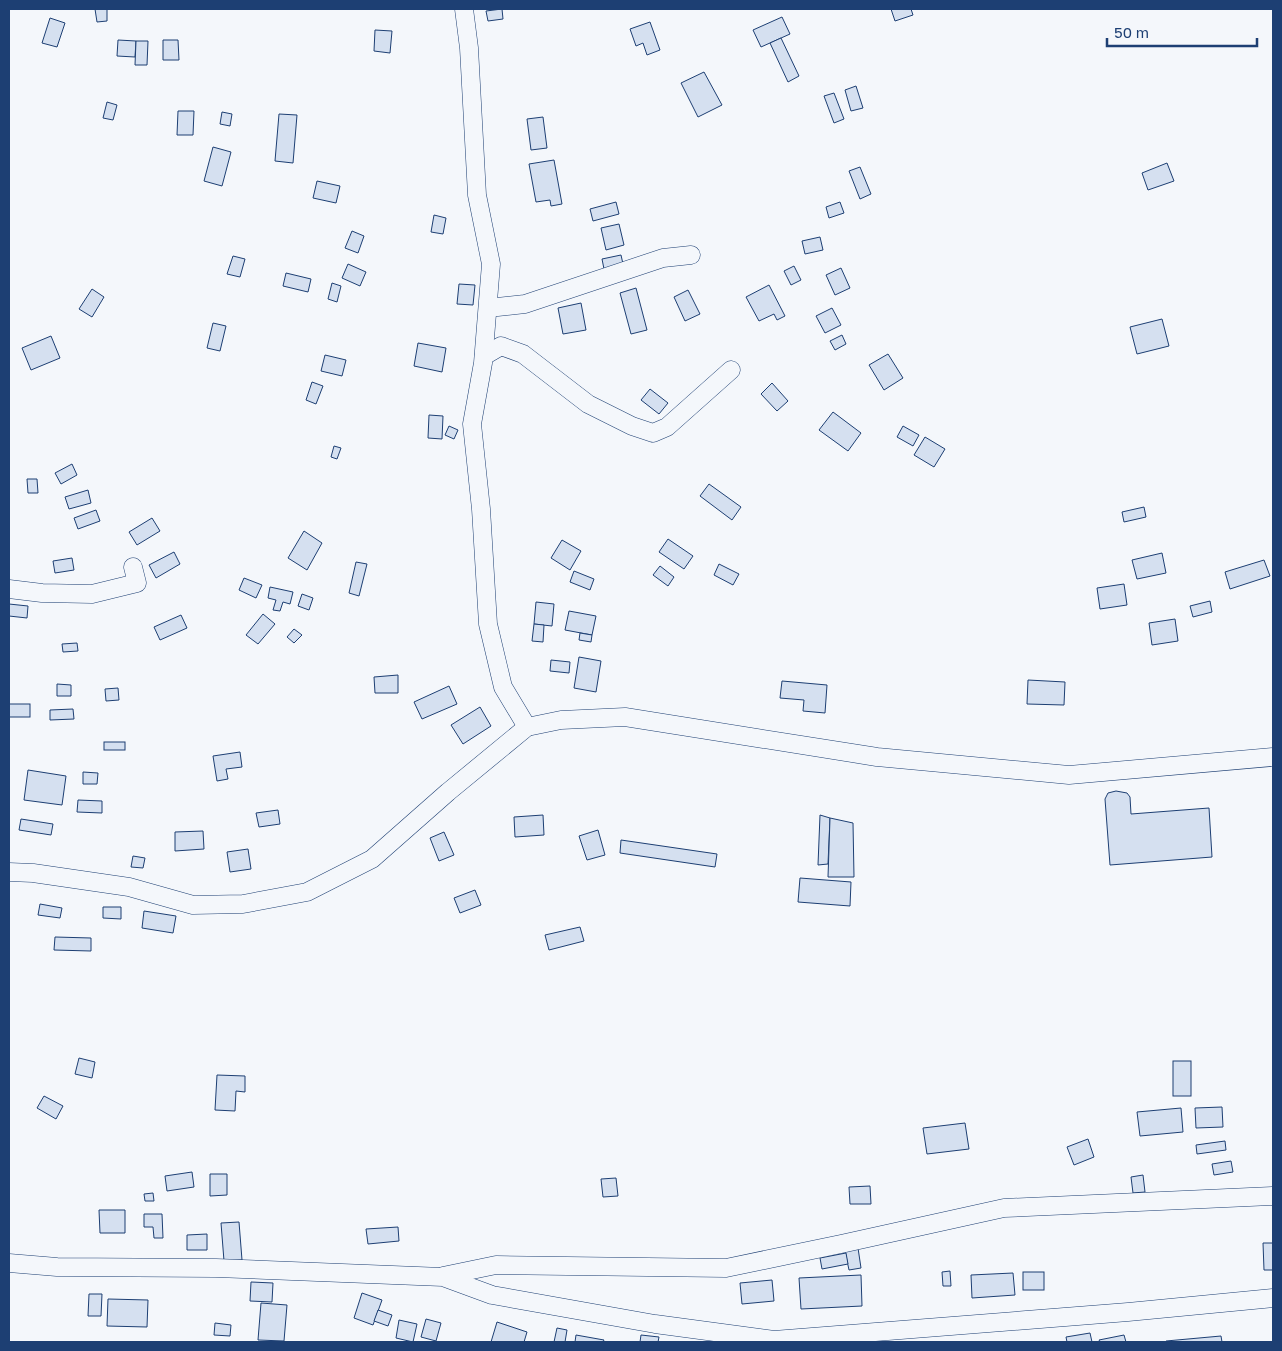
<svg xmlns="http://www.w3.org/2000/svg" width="1282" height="1351" viewBox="0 0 1282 1351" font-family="'Golos Text',sans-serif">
<rect width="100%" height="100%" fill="#f4f7fb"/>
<g fill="#d5e0f0" stroke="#1d3f73">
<polygon points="95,9 107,9 107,21 97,22"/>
<polygon points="502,9 503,19 488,21 486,11"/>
<polygon points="891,9 911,9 913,15 895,21"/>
<polygon points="782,17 790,34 761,47 753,30"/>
<polygon points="50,18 65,23 57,47 42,43"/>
<polygon points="650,22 660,50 647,55 643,43 636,46 630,29"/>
<polygon points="375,30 392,31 390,53 374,51"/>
<polygon points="781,38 799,76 788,82 770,43"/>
<polygon points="118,40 136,41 135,57 117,56"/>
<polygon points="163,40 178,40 179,60 163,60"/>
<polygon points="136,41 148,41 147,65 135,65"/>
<polygon points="704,72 722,105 698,117 681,83"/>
<polygon points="856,86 863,108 851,111 845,90"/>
<polygon points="834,93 844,119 834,123 824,96"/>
<polygon points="107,102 117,105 113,120 103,118"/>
<polygon points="178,111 194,111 193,135 177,135"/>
<polygon points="222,112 232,114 230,126 220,124"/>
<polygon points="279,114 297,115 293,163 275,161"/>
<polygon points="543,117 547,148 531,150 527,119"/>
<polygon points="213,147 231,152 222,186 204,181"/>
<polygon points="554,160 562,204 551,206 550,200 536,202 529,164"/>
<polygon points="1167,163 1174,181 1148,190 1142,173"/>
<polygon points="860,167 871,194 860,199 849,171"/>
<polygon points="317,181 340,186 336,203 313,198"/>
<polygon points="616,202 619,214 593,221 590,209"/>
<polygon points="840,202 844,213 829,218 826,207"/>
<polygon points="434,215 446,218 443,234 431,232"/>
<polygon points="619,224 624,245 606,250 601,228"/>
<polygon points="352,231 364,236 358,253 345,248"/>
<polygon points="820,237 823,250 805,254 802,241"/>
<polygon points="621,255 623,264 604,269 602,259"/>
<polygon points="233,256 245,259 240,277 227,274"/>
<polygon points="348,264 366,272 360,286 342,278"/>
<polygon points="794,266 801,280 791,285 784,271"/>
<polygon points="841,268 850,288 835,295 826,275"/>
<polygon points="286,273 311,279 308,292 283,286"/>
<polygon points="332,283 341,286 337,302 328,299"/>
<polygon points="459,284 475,285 473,305 457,304"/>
<polygon points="769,285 785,316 777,320 774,314 759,321 746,297"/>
<polygon points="636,288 647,330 631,334 620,293"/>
<polygon points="92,289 104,297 92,317 79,309"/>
<polygon points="688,290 700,314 685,321 674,297"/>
<polygon points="581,303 586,330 563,334 558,308"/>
<polygon points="832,308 841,325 825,333 816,316"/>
<polygon points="1162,319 1169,346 1137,354 1130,327"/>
<polygon points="213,323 226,326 220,351 207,348"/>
<polygon points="842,335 846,344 835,350 830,341"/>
<polygon points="51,336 60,358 31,370 22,348"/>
<polygon points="418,343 446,348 442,372 414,366"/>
<polygon points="888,354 903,378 884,390 869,365"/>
<polygon points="325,355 346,360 342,376 321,371"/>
<polygon points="312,382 323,386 316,404 306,400"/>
<polygon points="772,383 788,401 777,411 761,394"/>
<polygon points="650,389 668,403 659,414 641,400"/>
<polygon points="833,412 861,433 848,451 819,430"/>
<polygon points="429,415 443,416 442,439 428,438"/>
<polygon points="449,426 458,430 454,439 445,435"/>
<polygon points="903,426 919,435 913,446 897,437"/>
<polygon points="925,437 945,449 934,467 914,455"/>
<polygon points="334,446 341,448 337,459 331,457"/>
<polygon points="72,464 77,475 61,484 55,473"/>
<polygon points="27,479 37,479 38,493 28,493"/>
<polygon points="709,484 741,507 732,520 700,496"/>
<polygon points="88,490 91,503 69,509 65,497"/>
<polygon points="1144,507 1146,517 1124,522 1122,512"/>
<polygon points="96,510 100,521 78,529 74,518"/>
<polygon points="152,518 160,531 137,545 129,532"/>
<polygon points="304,531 322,543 307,570 288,558"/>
<polygon points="668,539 693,556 684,569 659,552"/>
<polygon points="562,540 581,551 570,570 551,558"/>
<polygon points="174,552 180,564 156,578 149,565"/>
<polygon points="1162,553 1166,573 1137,579 1132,560"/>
<polygon points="72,558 74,570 55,573 53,561"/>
<polygon points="1264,560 1270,576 1230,589 1225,572"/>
<polygon points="356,562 367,564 359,596 349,593"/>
<polygon points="719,564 739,574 733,585 714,575"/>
<polygon points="660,566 674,577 668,586 653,575"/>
<polygon points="574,571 594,579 590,590 570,582"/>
<polygon points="244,578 262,585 256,598 239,590"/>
<polygon points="1124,584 1127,605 1100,609 1097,588"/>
<polygon points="270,587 293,592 290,604 283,602 280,611 273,610 276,600 268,598"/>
<polygon points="302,594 313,598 309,610 298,606"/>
<polygon points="1210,601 1212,612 1193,617 1190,606"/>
<polygon points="536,602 554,604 552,626 534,624"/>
<polygon points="9,604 28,606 27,618 9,616"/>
<polygon points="569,611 596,616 592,635 565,630"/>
<polygon points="263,614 275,624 258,644 246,635"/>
<polygon points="181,615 187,628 160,640 154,627"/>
<polygon points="1175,619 1178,641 1152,645 1149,623"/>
<polygon points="534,624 544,625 543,642 532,641"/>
<polygon points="294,629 302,635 294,643 287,637"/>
<polygon points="580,633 592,635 591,642 579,640"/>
<polygon points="77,643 78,651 63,652 62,644"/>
<polygon points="579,657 601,661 596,692 574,688"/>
<polygon points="551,660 570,662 569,673 550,671"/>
<polygon points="398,675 398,693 375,693 374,677"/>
<polygon points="1028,680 1065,682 1064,705 1027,704"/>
<polygon points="782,681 827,685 825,713 803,711 804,700 780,698"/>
<polygon points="57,684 71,685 71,696 57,696"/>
<polygon points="449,686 457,704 422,719 414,702"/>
<polygon points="118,688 119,700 106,701 105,689"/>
<rect x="9" y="704" width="21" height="13"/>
<polygon points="480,707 491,726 463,744 451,725"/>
<polygon points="73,709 74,719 50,720 50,710"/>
<rect x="104" y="742" width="21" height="8"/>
<polygon points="240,752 242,767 226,769 228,779 217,781 213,756"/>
<polygon points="28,770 66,776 62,805 24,800"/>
<polygon points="83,772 98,773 97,784 83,784"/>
<polygon points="1116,791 1127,793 1130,797 1131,814 1209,808 1212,857 1110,865 1105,799 1108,793"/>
<polygon points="78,800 102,801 102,813 77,812"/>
<polygon points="278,810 280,824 259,827 256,813"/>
<polygon points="543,815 544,835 515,837 514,817"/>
<polygon points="820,815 830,818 828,864 818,865"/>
<polygon points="830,818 853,823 854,877 828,877"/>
<polygon points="21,819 53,824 51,835 19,830"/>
<polygon points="598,830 605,855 587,860 579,836"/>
<polygon points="203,831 204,849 175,851 175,832"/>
<polygon points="444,832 454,855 439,861 430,838"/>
<polygon points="621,840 717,854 715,867 620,853"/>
<polygon points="248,849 251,869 230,872 227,852"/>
<polygon points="133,856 145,858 143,868 131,867"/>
<polygon points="800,878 851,882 850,906 798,902"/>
<polygon points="475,890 481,905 460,913 454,898"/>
<polygon points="40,904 62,908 60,918 38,915"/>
<polygon points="103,907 121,907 121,919 103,918"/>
<polygon points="144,911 176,916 173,933 142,928"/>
<polygon points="580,927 584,941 549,950 545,935"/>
<polygon points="55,937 91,938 91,951 54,950"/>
<polygon points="79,1058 95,1062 92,1078 75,1074"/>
<rect x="1173" y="1061" width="18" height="35"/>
<polygon points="217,1075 245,1076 245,1092 236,1091 235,1111 215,1110"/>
<polygon points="44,1096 63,1106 56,1119 37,1108"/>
<polygon points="1222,1107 1223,1127 1196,1128 1195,1108"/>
<polygon points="1181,1108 1183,1132 1140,1136 1137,1112"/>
<polygon points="965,1123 969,1149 927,1154 923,1128"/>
<polygon points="1088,1139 1094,1157 1074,1165 1067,1147"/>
<polygon points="1225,1141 1226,1150 1197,1154 1196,1145"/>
<polygon points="1231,1161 1233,1172 1214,1175 1212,1164"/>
<polygon points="192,1172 194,1187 167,1191 165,1176"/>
<polygon points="210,1174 227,1174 227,1195 210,1196"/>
<polygon points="1143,1175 1145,1192 1133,1193 1131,1177"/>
<polygon points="616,1178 618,1196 603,1197 601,1179"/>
<polygon points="870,1186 871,1204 850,1204 849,1187"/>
<polygon points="153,1193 154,1201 145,1201 144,1194"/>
<polygon points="99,1210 125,1210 125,1233 100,1233"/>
<polygon points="144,1214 162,1214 163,1238 154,1238 153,1227 144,1227"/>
<polygon points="239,1222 242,1260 224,1261 221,1223"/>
<polygon points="398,1227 399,1241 368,1244 366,1229"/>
<polygon points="207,1234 207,1250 187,1250 187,1235"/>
<polygon points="1263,1243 1273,1243 1273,1270 1264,1270"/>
<polygon points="858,1248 861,1268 849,1270 845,1251"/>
<polygon points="846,1253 848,1264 822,1269 820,1258"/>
<polygon points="950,1271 951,1286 943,1286 942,1272"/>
<rect x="1023" y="1272" width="21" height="18"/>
<polygon points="1013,1273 1015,1295 972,1298 971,1275"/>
<polygon points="861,1275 862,1306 801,1309 799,1278"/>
<polygon points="772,1280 774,1301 742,1304 740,1283"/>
<polygon points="251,1282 273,1283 272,1302 250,1301"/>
<polygon points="362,1293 382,1300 373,1325 354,1318"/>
<polygon points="89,1294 102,1294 101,1316 88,1316"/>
<polygon points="108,1299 148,1300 147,1327 107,1326"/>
<polygon points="261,1303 287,1305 284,1341 258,1340"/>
<polygon points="378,1310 392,1315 388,1326 374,1321"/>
<polygon points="426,1319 441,1323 436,1341 421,1337"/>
<polygon points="399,1320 417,1324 413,1342 396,1338"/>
<polygon points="497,1322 527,1332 524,1342 491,1342"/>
<polygon points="215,1323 231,1325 230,1336 214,1335"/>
<polygon points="557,1328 567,1330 565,1342 554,1342"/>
<polygon points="1090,1333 1092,1342 1067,1342 1066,1337"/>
<polygon points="576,1335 604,1340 603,1342 575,1342"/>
<polygon points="641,1335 659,1337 658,1342 640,1342"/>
<polygon points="1124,1335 1126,1342 1100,1342 1099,1340"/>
<polygon points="1221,1336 1222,1342 1166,1342 1166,1341"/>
</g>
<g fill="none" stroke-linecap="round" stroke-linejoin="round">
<g stroke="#1d3f73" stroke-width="19">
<g id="street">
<polyline points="464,9 469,48 477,195 491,264 483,363 472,424 481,509 488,624 503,687 527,727"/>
<polyline points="488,308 525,304 663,258 691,255"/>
<polyline points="484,356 501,346 523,354 588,404 632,426 653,433 667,427 731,370"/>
<polyline points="9,589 42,593 92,594 137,583 133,567"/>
<polyline points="9,872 33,873 129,887 193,905 243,904 307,892 372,859 448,792 527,727 561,720 625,717 877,757 1069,775 1273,757"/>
<polyline points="9,1263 57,1267 216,1268 443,1277 492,1295 655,1324 774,1340 1128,1312 1273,1298"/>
<polyline points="443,1276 496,1265 726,1268 841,1244 1004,1208 1273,1196"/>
</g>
</g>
<use href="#street" stroke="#f4f7fb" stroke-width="18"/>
</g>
<rect width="1282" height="1351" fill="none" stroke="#1d3f73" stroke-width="20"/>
<path d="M1107 38v8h150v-8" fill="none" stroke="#1d3f73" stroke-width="2.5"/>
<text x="1114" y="38" font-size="15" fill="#1d3f73" stroke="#f4f7fb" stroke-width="4" paint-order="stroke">50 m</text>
</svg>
